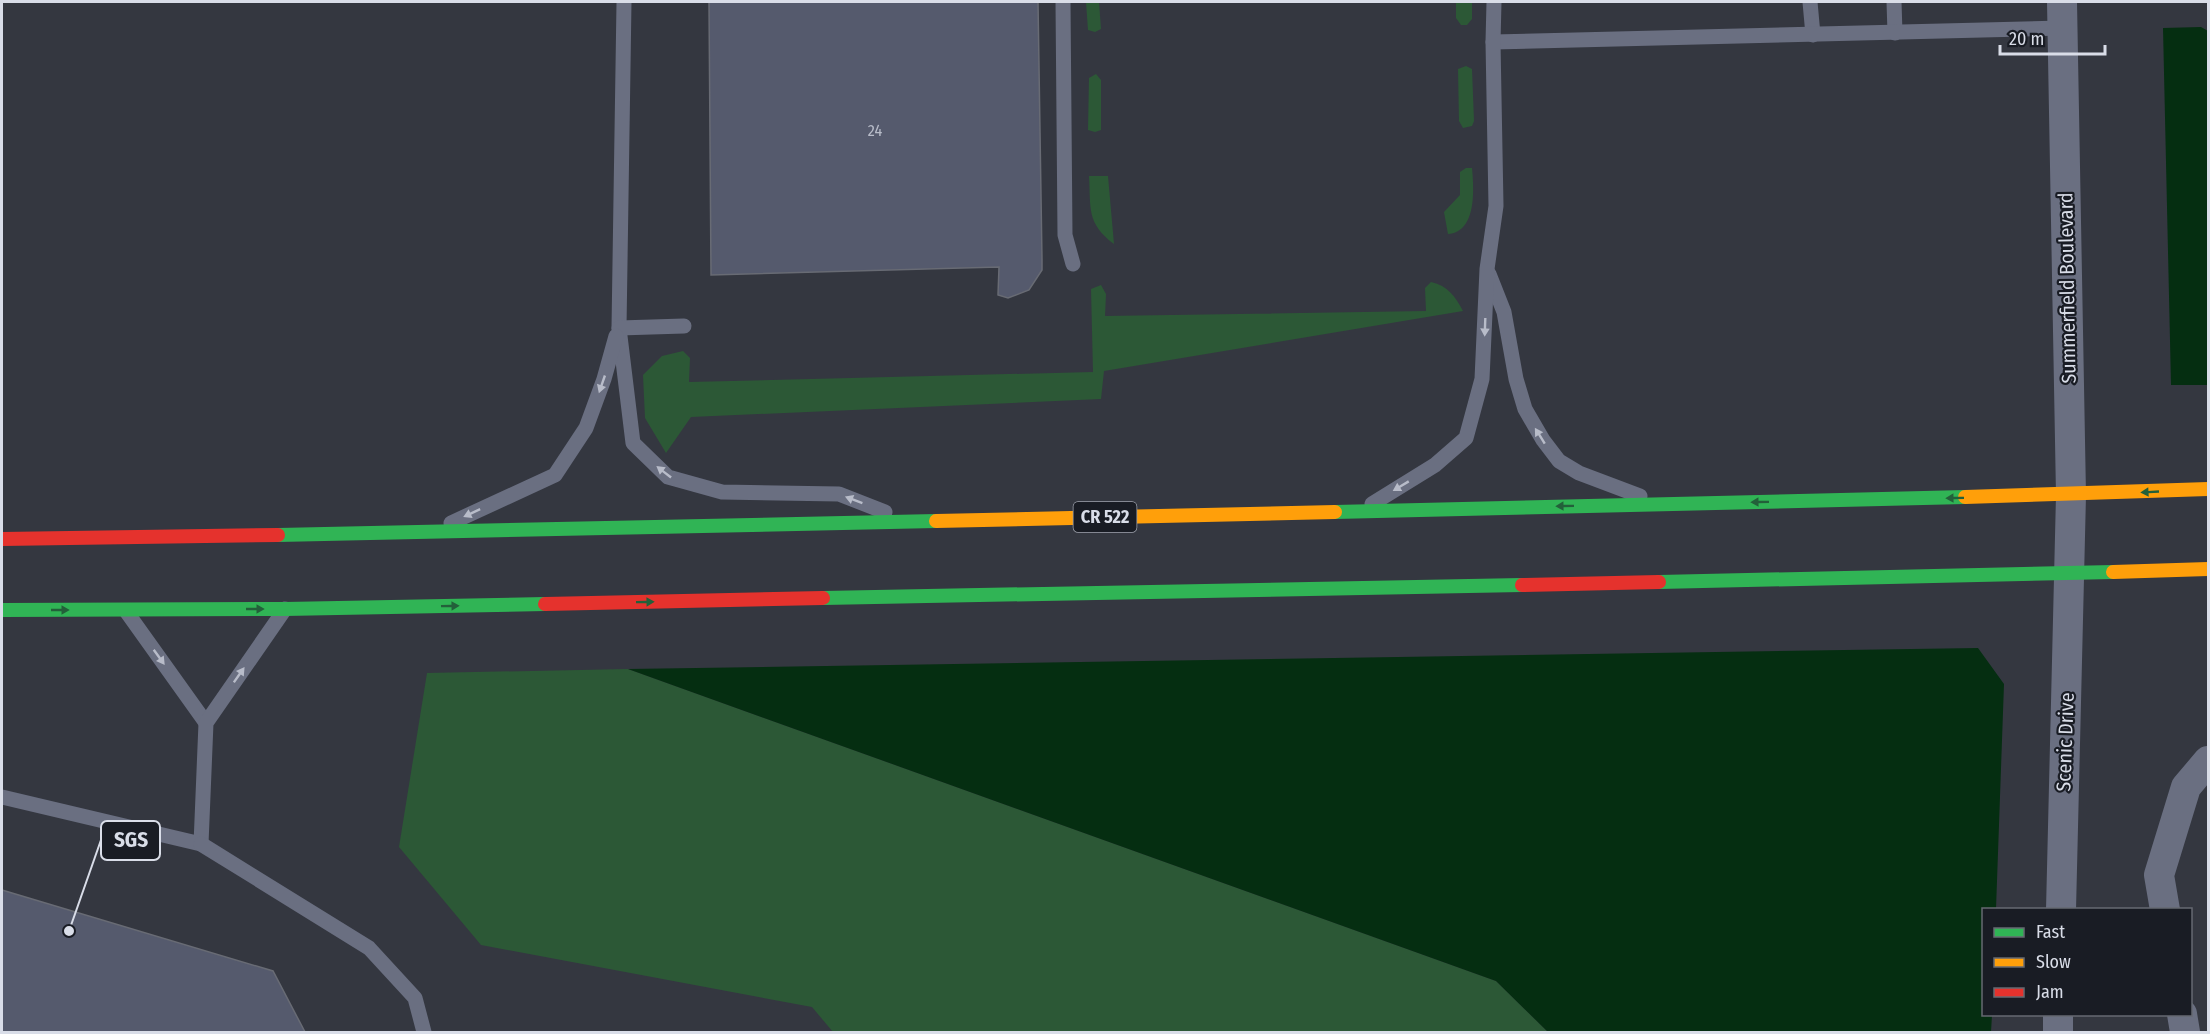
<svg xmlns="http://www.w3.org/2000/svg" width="2210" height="1034" viewBox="0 0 2210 1034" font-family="'Fira Sans Condensed',sans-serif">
<rect width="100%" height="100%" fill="#343740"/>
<g fill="#2c5836">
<polygon points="1086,2 1099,2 1101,29 1095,32 1088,30"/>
<polygon points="1456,2 1472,2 1472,19 1467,25 1461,25 1456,18"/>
<polygon points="1466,66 1472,69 1474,121 1472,126 1463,128 1459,121 1458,69"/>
<polygon points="1096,74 1101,80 1101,130 1095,132 1088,130 1089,78"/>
<path d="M1466 168H1472C1474 189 1477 232 1448 234L1444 212 1460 195V172Z"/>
<path d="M1089 176H1108L1114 244C1086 223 1091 208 1089 176Z"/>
<path d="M1431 282C1448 286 1455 296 1463 311L1104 371 1101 399 691 417 666 453 645 418 643 375 662 356 683 351 690 358 689 382 1093 372 1091 289 1101 285 1106 294 1105 316 1426 311 1425 288Z"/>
<polygon points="628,669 1496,981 1548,1032 833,1032 812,1007 481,945 399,847 427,673"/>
</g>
<g fill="#052e11">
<polygon points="2201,27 2208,31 2208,385 2171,385 2163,28"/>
<polygon points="1978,648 2004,684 1996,909 1984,910 1984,1014 1992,1015 1991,1032 1548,1032 1496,981 628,669"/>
</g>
<g fill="#555a6d" stroke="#686b74" stroke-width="1.5">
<polygon points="709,2 1038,2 1042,259 1042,270 1029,290 1008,298 998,295 999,267 711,275"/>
<polygon points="2,890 273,971 305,1032 2,1032"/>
</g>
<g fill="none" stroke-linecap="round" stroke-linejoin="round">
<g stroke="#6a6f81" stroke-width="15">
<polyline points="624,2 619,328 633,443 668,477 722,492 839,494 885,512"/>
<polyline points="1063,2 1065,235 1073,264"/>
<polyline points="1810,2 1813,35"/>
<polyline points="1894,2 1895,33"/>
<polyline points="1493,42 2062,28"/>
<polyline points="1489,274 1504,312 1516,379 1525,409 1543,440 1559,461 1579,473 1640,496"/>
<polyline points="619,328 684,326"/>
<polyline points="1372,504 1435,465 1466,438 1482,379 1487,269 1496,206 1493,42 1494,2"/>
<polyline points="451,523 555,475 586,428 604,379 616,336"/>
<polyline points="126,611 206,723"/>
<polyline points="2,797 201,844 206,723 285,609"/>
<polyline points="201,844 369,948 415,998 424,1032"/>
</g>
<g stroke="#6a6f81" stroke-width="30">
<polyline points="2061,910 2071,495 2062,2"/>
<polyline points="2165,910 2159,875 2186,787 2208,761"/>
<polyline points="2182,1014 2185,1032"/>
<polyline points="2058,1032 2058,1014"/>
</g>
<g stroke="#30b455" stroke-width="14">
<polyline points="1335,512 1965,497"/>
<polyline points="278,535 936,521"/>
<polyline points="1659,582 2113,572"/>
<polyline points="823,598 1522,585"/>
<polyline points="2,610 285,609 545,604"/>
</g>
<g stroke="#ff9f0a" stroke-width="14">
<polyline points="1965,497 2208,489"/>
<polyline points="936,521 1335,512"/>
<polyline points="2113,572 2208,569"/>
</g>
<g stroke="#e5322d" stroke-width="14">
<polyline points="2,539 278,535"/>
<polyline points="1522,585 1659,582"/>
<polyline points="545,604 823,598"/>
</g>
</g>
<defs><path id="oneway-solid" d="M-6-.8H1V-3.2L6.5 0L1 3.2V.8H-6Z" transform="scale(1.5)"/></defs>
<g fill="#b8bcc9">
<use href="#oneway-solid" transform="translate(1485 327) rotate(92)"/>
<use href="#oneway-solid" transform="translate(602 384) rotate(109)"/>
<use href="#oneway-solid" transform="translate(1540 436) rotate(-122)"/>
<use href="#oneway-solid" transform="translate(664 472) rotate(-142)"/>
<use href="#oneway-solid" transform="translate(1401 486) rotate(149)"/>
<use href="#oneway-solid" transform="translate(854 500) rotate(-159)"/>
<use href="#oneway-solid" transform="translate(472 513) rotate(155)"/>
<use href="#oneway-solid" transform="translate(159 657) rotate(54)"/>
<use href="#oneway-solid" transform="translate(239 675) rotate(-55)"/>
</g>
<g fill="#23603a">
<use href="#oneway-solid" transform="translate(2150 492) rotate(177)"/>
<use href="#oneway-solid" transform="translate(1955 498) rotate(179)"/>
<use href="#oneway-solid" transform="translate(1760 502) rotate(179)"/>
<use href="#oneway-solid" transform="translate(1565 506) rotate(179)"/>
<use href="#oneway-solid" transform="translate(645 602) rotate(-1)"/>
<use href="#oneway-solid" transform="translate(450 606) rotate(-1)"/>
<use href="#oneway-solid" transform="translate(255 609)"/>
<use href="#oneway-solid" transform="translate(60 610)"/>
</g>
<g text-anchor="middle" stroke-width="4.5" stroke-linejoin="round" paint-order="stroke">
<g font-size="16" fill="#b8bcc9">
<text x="875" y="136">24</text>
</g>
<rect fill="#191c24" stroke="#9fa3ad" stroke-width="1.5" x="1073.5" y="502" width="63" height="30" rx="4.5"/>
<g font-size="18" font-weight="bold" fill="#d9dde8">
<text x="1105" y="523">CR 522</text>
</g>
<g font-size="20" fill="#d9dde8" stroke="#191c24">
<text transform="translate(2067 288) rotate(-91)" y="7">Summerfield Boulevard</text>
<text transform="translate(2065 742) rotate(-88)" y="7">Scenic Drive</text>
</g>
</g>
<path fill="none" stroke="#d9dde8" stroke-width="2" d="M69 931L101 840"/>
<circle fill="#d9dde8" stroke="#191c24" stroke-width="2" cx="69" cy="931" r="6"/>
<rect fill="#191c24" stroke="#d9dde8" stroke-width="2" x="101" y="821" width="59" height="39" rx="6"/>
<g font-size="21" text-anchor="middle" font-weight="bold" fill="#d9dde8">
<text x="131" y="847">SGS</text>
</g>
<rect width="2210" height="1034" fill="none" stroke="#d9dde8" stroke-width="6"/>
<rect x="1982" y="908" width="210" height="108" fill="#191c24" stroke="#666972" stroke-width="1.5"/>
<rect x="1994" y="928" width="30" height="9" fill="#30b455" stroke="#666972" stroke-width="1.5"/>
<text x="2036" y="938" font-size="18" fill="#d9dde8">Fast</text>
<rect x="1994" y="958" width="30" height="9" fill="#ff9f0a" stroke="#666972" stroke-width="1.5"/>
<text x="2036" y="968" font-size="18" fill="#d9dde8">Slow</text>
<rect x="1994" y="988" width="30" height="9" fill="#e5322d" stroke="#666972" stroke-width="1.5"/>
<text x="2036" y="998" font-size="18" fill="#d9dde8">Jam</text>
<path d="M2000 45v9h105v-9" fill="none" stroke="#d9dde8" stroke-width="3"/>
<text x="2009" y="45" font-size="18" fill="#d9dde8" stroke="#191c24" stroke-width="4.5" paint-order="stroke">20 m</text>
</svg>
